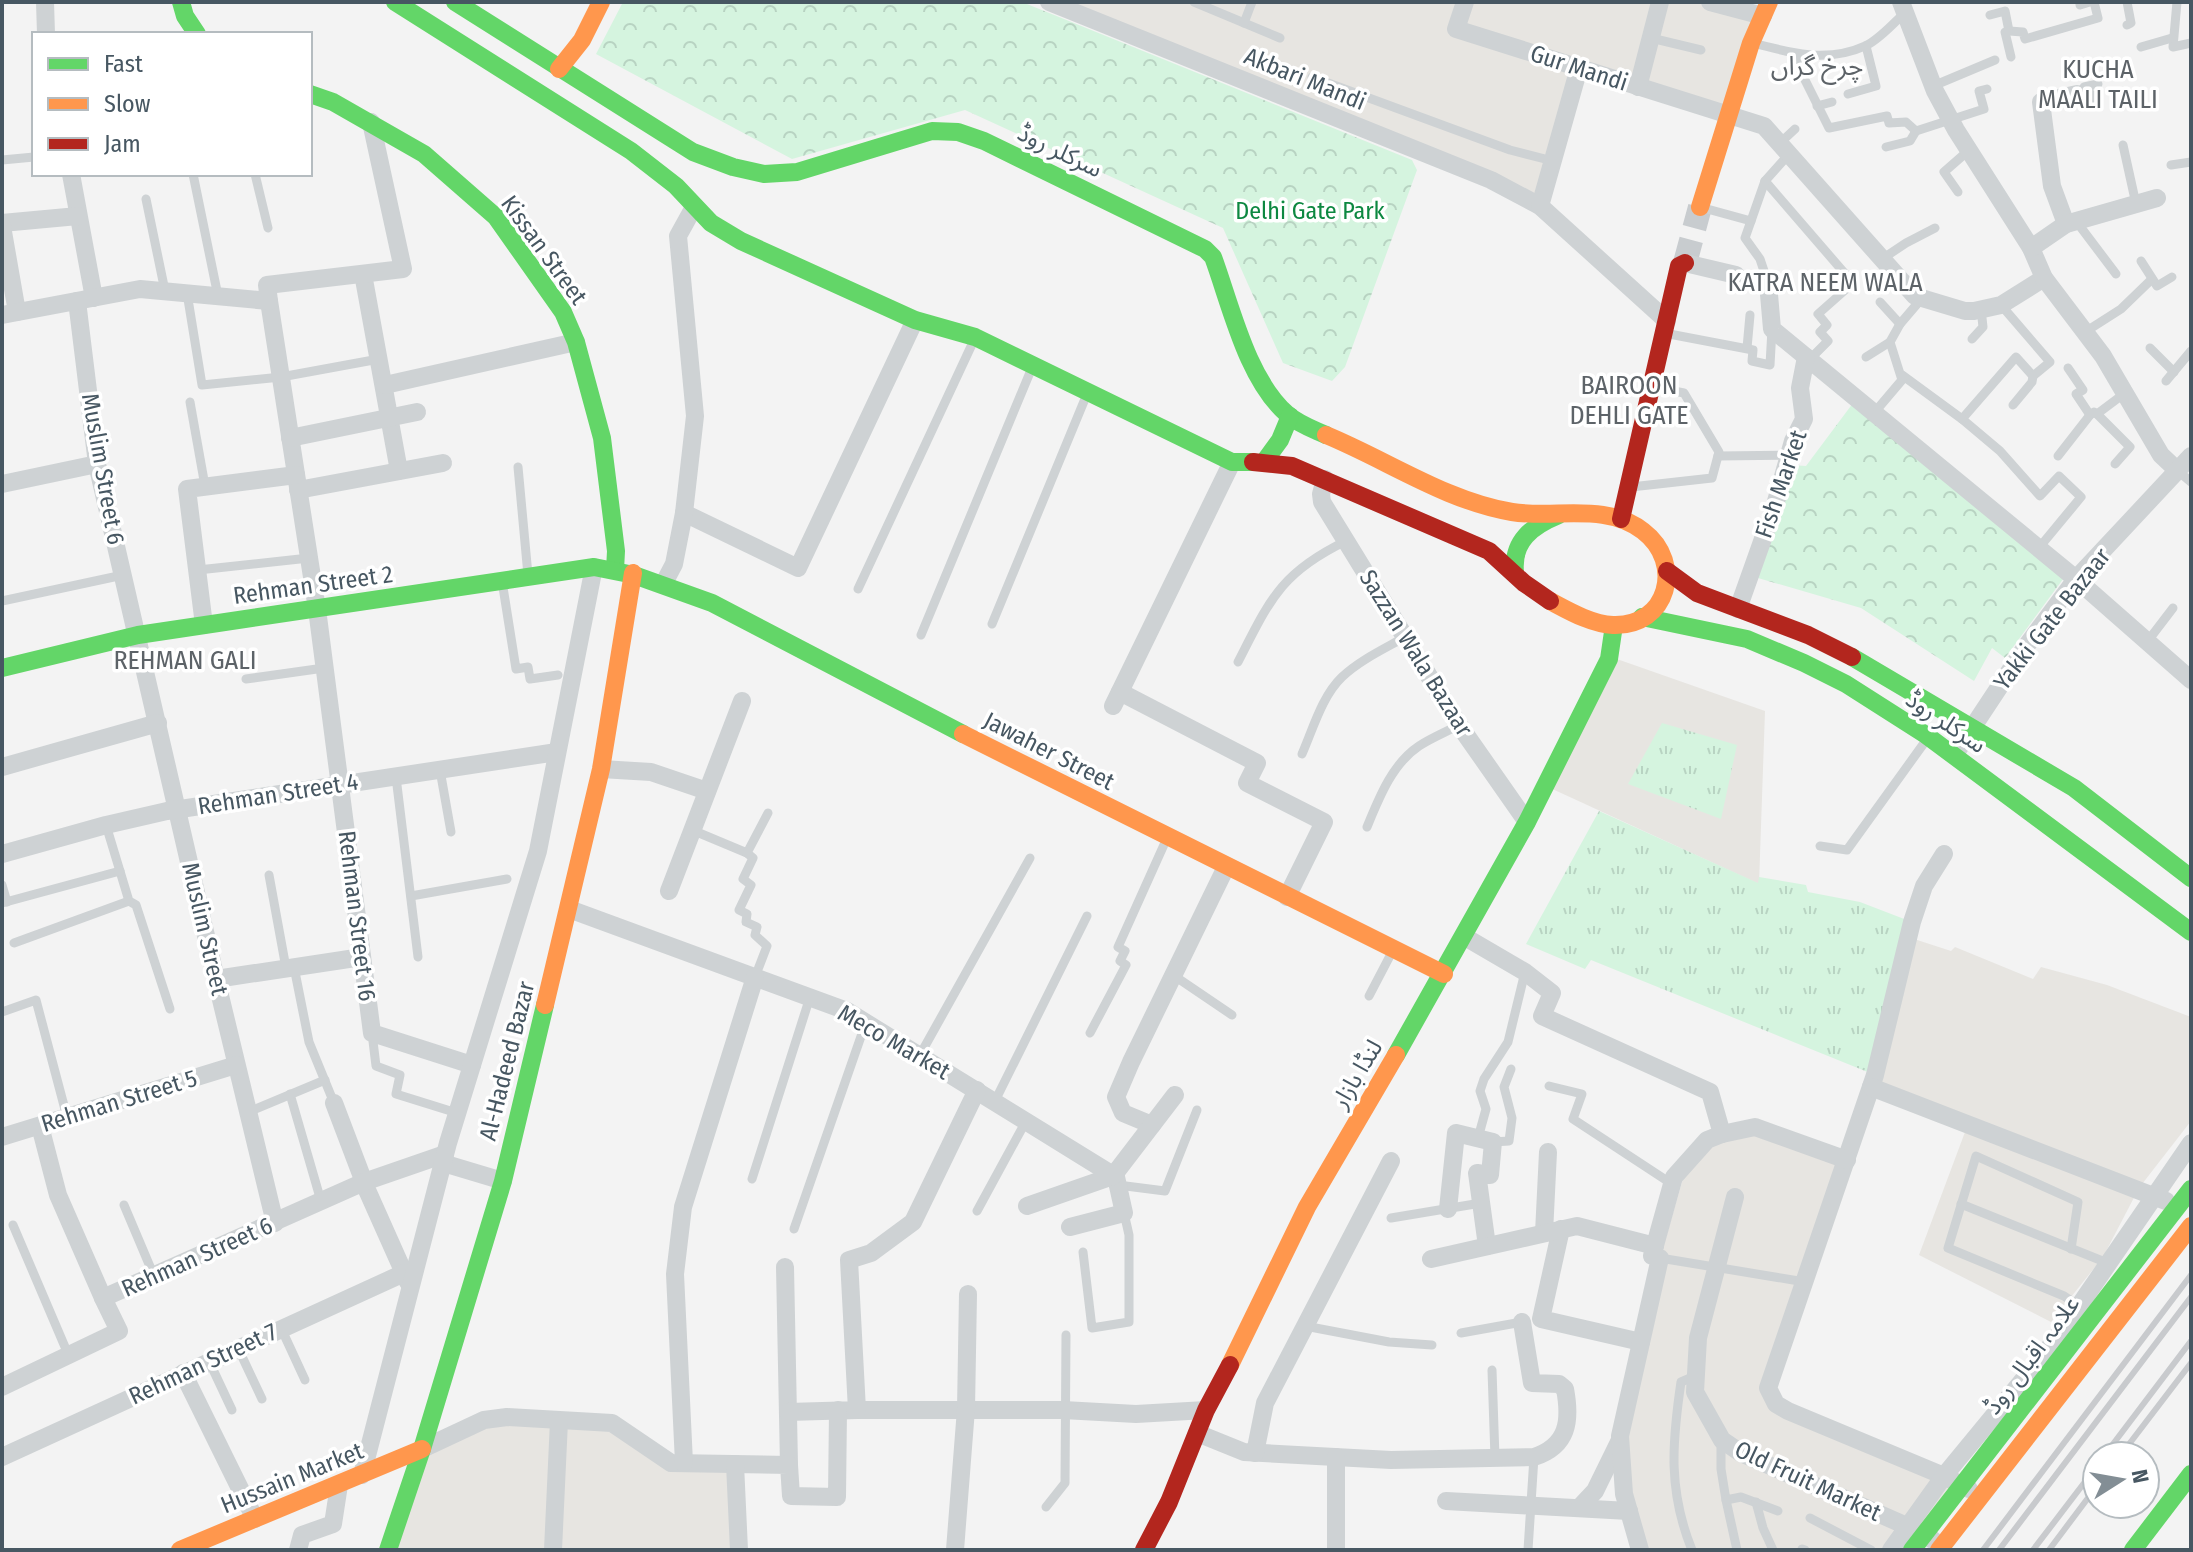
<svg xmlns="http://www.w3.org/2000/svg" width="2193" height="1552" viewBox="0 0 2193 1552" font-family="'Fira Sans Condensed','Noto Sans Arabic',sans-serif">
<defs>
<pattern id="grass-tufts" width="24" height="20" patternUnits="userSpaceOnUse" patternTransform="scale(2)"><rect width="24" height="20" fill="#d5f4df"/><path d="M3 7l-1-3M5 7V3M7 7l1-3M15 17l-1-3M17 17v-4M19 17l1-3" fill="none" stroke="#b8d3c2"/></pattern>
<pattern id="park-crowns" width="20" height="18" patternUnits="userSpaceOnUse" patternTransform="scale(2)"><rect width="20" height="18" fill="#d5f4df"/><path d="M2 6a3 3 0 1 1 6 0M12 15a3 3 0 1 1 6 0" fill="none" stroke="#b8d3c2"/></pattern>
</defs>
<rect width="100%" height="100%" fill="#f3f3f3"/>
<g fill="#e7e5e1">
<polygon points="1048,2 1720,2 1763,16 1728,115 1579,68 1540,206"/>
<polygon points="1614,658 1765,711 1759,884 1548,787"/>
<polygon points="1908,937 1951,951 1955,947 2033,979 2041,967 2107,985 2191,1017 2191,1121 2139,1188 2103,1257 2051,1322 1919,1255 1968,1124 1871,1087"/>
<polygon points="1755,1127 1847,1160 1770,1397 1952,1483 1903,1550 1640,1550 1620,1439 1660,1258 1689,1158"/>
<polygon points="478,1423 612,1423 662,1458 735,1464 738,1550 390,1550 422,1449"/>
</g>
<g fill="url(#grass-tufts)">
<polygon points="1662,723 1737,745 1721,819 1628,784"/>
<polygon points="1599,811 1758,883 1759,877 1806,885 1808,892 1860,902 1912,922 1875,1075 1591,960 1585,969 1526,944"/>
</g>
<g fill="url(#park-crowns)">
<polygon points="623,2 1022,2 1412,160 1417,170 1345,367 1332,381 1283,363 1223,228 965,110 792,159 596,54"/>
<polygon points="1856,399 2066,575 2005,658 1992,648 1974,681 1861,608 1758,578 1791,465 1806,466"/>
</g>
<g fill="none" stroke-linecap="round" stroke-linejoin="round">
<polyline stroke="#c8cccf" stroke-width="24" stroke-dasharray="24 12" stroke-linecap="butt" points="1685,263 1700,207"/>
<g stroke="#ced2d4" stroke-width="9">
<polyline points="1194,2 1280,38"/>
<polyline points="2080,2 2080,5 2090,2"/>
<polyline points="2177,2 2173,47 2191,43"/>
<polyline points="1990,15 2005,11 2009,31 2023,32 2025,39 2098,18 2094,2"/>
<polyline points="1244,23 1252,2"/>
<polyline points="2127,25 2131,23 2127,2"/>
<polyline points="2009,31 2005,32 2011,57"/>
<polyline points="1651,38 1701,50"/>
<path d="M1753 43C1790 53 1828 63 1865 46 1879 40 1892 24 1904 14"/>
<polyline points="2141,47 2172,38"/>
<polyline points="1796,55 1799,68 1829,128 1887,116 1889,123 1906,122 1916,131 1984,109 1979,91 1987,89"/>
<polyline points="1312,77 1510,150 1553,161"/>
<polyline points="1933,86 1995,60"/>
<polyline points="1848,94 1876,86 1866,46"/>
<polyline points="2080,96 2084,87 2098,84"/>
<polyline points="1817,106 1832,102"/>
<polyline points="1781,142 1795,129"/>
<polyline points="2123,145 2136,204"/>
<polyline points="1886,147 1910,141 1916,131"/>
<polyline points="1790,153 1765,181 1853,283 1818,314 1827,325 1820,332 1828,341 1809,360"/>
<polyline points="2,160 34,157"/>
<polyline points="2171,165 2191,162"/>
<polyline points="193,174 218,296"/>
<polyline points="255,174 268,228"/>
<polyline points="1765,181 1745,238 1760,259 1768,283"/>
<polyline points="1958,192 1944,172 1968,151"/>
<polyline points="146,199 165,291"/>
<polyline points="1700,207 1751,221"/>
<polyline points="2076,221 2116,274"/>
<polyline points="1882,259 1906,243 1935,228"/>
<polyline points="2141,261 2157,286 2172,277"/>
<polyline points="187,293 202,385 281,377 379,359"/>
<polyline points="1880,302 1900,324"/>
<polyline points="2001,305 2050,362 2033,376 2016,357 1962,419 2000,451 2040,496 2059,476 2081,497 2038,549"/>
<polyline points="2085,332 2121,309 2152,279"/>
<polyline points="1664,333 1753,350 1752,361 1770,365 1772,329"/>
<polyline points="1972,339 1983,327 1981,309"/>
<polyline points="1747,348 1750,315"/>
<polyline points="2150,348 2174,372"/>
<polyline points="1866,357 1890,342"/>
<polyline points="2068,368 2083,390 2076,394 2090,415"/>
<polyline points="1902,375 1962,419"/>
<polyline points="2166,381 2191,351"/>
<polyline points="190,402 205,486"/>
<polyline points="2013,405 2032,382 2033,376"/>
<polyline points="1874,413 1902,380 1890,342 1900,324 1923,297"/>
<polyline points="2097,414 2130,447 2115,464"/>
<polyline points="1718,456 1790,455"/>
<polyline points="2058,456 2090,415 2094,412 2097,414 2125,393"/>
<polyline points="518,467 528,575"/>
<polyline points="2178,471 2191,482"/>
<polyline points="1631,487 1712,478 1719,452 1684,393 1653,387"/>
<polyline points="198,570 309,558"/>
<polyline points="502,581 516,669 528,667 530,679 558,675"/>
<polyline points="858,589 974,340"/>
<polyline points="2,601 123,575"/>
<polyline points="992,624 1087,394"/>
<polyline points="921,635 1031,370"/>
<polyline points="2147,642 2173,608"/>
<path d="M1238 662C1270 600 1280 573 1346 541"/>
<polyline points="246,679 324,668"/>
<path d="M1302 754C1313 729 1322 696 1342 677 1360 660 1384 649 1405 637"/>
<polyline points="440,770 451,832"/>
<polyline points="396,777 418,957"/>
<polyline points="106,825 129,901 136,905 170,1009"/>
<path d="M1367 827C1379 798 1392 764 1419 746 1431 738 1446 732 1459 725"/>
<polyline points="692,830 747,853"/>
<polyline points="1820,846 1847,850 1927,739"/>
<polyline points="269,875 286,968"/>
<polyline points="2,885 7,902"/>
<polyline points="411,896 507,879"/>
<polyline points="2,903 120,871"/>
<polyline points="14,943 129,901"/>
<polyline points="294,967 309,1042 334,1103"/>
<polyline points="1173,975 1232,1015"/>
<polyline points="755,977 767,946 755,935 757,927 746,922 747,914 739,910 751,885 743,879 753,858 747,853 768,813"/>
<polyline points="1369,996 1392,952"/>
<polyline points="2,1012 36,1000 67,1117"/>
<polyline points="372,1033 376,1066 400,1075 396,1094 457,1113"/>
<polyline points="1090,1033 1126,965 1120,961 1125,951 1118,947 1167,838"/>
<polyline points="920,1055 1030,858"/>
<polyline points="1549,1086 1582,1094 1573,1119 1672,1184"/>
<polyline points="290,1094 321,1201"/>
<polyline points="995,1101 1087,916"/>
<polyline points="248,1112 325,1080"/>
<polyline points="1478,1138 1486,1109 1480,1091 1484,1079 1508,1042 1525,972"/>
<polyline points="1493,1142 1509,1141 1512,1118 1504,1087 1511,1069"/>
<polyline points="752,1179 810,997"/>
<polyline points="1118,1185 1165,1191 1197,1110"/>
<polyline points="1961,1204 2110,1264"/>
<polyline points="124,1205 154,1276"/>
<polyline points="977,1211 1026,1121"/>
<polyline points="1391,1218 1481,1203"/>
<polyline points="13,1225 68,1354"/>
<polyline points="794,1229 866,1022"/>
<polyline points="2071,1249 2078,1202 1976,1156 1948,1248 2064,1296 2079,1306"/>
<polyline points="1083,1252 1092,1328 1129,1322 1129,1235 1124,1213"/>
<polyline points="1660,1258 1805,1282"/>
<polyline points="1305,1326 1389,1342 1432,1345"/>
<polyline points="281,1328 305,1380"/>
<polyline points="1461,1333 1522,1322"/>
<polyline points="238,1348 262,1399"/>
<polyline points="209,1361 232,1410"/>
<polyline points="1492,1370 1495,1458"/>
<polyline points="1721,1440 1721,1469 1726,1500 1741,1497 1778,1511"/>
<polyline points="1726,1500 1737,1550"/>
<polyline points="1756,1502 1763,1528 1773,1550"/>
<polyline points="1046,1507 1065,1483 1066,1335"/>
<polyline points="1810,1518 1871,1550"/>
<polyline points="1802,1549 1805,1550"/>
<polyline points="1528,1550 1534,1457"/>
<path d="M1692 1550C1668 1491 1672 1443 1681 1382L1695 1376"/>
</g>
<g stroke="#ced2d4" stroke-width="18">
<polyline points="45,2 46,34"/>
<polyline points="1049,2 1491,180 1540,206 1667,321"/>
<polyline points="1465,2 1456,29 1764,126 1915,296 1965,311 1974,311 2001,305 2044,278"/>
<polyline points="1710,2 1763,16"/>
<polyline points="1901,2 1935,91 1956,130 2031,248 2044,278 2103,356 2161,455 2178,471"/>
<polyline points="1638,87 1660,2"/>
<polyline points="71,174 94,298"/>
<polyline points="1540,206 1579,68"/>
<polyline points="2,223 78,216"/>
<polyline points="2066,224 2052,186 2041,102 2077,94 2094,100"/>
<polyline points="2,226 17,312"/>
<polyline points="2031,248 2066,224 2157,198"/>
<polyline points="1685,263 1736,275"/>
<polyline points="363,274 399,471"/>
<polyline points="1768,283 1772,329 2076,579 2191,680"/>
<polyline points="77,301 97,464 216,979 275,1223"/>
<polyline points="269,301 317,609 372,1033 472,1065"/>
<polyline points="2,315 140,289 269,301 267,285 403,269 371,122"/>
<polyline points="385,385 576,342"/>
<polyline points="290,438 417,412"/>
<polyline points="1325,479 1321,494 1322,502 1459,725 1527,822"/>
<polyline points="2,484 97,464"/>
<polyline points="298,490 443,463"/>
<polyline points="684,513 798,568 915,320"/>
<polyline points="664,583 674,564 684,513 695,416 678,236 694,207"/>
<polyline points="1738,609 1775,505 1793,441 1804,419 1800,388 1806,357"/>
<polyline points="204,625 187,489 296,475"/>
<polyline points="1120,692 1257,763 1247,783 1324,822 1287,897"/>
<polyline points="1113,706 1232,462"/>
<polyline points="1955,754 2027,645 2076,579 2191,456"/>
<polyline points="2,767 158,723"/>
<polyline points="601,769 651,772 707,791"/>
<polyline points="2,854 106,825 167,811 557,752"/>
<polyline points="1944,854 1924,886 1912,922 1875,1075 1768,1388 1776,1404 1788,1411 1944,1476 1969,1489"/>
<polyline points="669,891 742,701"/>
<polyline points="569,909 847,1011 1116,1177 1124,1213 1070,1227"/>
<polyline points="1465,937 1525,972 1552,993 1542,1016 1710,1092 1722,1134"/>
<polyline points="216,979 362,957"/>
<polyline points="1871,1087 2166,1201"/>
<polyline points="334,1103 367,1190 408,1282"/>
<polyline points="1152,1125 1123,1113 1116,1097 1131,1062 1226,867"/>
<polyline points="40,1126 58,1195 103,1298"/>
<polyline points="2,1137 236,1065"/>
<polyline points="443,1163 503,1181"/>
<polyline points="1735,1197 1698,1338 1695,1392 1722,1440 1741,1453 1909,1527 1933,1540"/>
<polyline points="1027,1206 1113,1176 1175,1095"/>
<polyline points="1448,1209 1456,1133 1493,1142 1490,1175 1477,1173 1487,1246"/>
<polyline points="1561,1229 1541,1319 1641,1342"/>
<polyline points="1544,1233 1548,1152"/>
<polyline points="1431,1259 1577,1226 1655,1246"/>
<polyline points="785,1267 789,1465"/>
<polyline points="183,1373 255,1519"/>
<polyline points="2,1387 119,1331 103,1298 364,1182 445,1154"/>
<polyline points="857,1410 1063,1410 1136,1414 1206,1410"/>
<polyline points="788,1412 857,1410 849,1260 871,1253 913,1222 977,1090"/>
<path d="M1197 1433 1244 1452 1391 1460 1534 1457C1568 1446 1571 1421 1565 1389L1559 1384 1532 1383 1522 1322"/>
<polyline points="422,1449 484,1420 507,1417 612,1423 671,1463 789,1465 791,1496 837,1497 838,1410"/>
<polyline points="1255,1453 1265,1403 1391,1161"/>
<polyline points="2,1457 404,1273"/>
<polyline points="684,1463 675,1274 683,1207 755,977"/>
<polyline points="735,1464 739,1550"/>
<polyline points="362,1475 448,1143 538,851 594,567"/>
<polyline points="1446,1501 1629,1511"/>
<polyline points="1579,1508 1595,1491 1619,1442"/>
<polyline points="298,1550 302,1535 333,1524 339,1485"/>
<polyline points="553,1550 559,1421"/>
<polyline points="955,1550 966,1409 968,1294"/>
<polyline points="1336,1550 1336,1457"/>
<polyline points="1640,1550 1624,1494 1620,1436 1660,1258 1652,1256 1674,1177 1707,1140 1722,1134 1755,1127 1847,1160"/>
<polyline points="1891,1550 1944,1476 2046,1352 2079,1306 2191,1143"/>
</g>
<g stroke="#63d668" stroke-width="18">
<polyline points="181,2 185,16 197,34"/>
<polyline points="395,2 631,151 676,186 711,223 741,241 915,320 975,337 1232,462 1253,462"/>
<path d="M455 2 693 152 733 167 764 174 797 172 932 131 958 132 984 141 1205 249 1213 257C1231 306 1247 379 1287 414 1298 424 1313 429 1326 435"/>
<polyline points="310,94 333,102 424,154 496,217 563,312 576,342 602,438 616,551 615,570"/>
<polyline points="1264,462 1280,440 1290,416"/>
<path d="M1515 572C1512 541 1532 526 1559 515"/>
<polyline points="1642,617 1747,639 1804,663 1846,684 1926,735 2191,932"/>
<polyline points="1852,657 2074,788 2191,878"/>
<polyline points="2,668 138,635 594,567 634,575 712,603 963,734"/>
<polyline points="1396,1055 1527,822 1609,659 1614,625"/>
<polyline points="388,1550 422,1449 503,1181 545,1005"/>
<polyline points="2133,1550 2191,1474"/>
</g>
<g stroke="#ff974d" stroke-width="18">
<polyline points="559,69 582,40 601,2"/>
<polyline points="1700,207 1751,43 1769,2"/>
<path d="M1326 435C1387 460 1446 501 1512 512 1555 519 1606 502 1643 531 1685 563 1668 627 1613 625 1591 624 1569 611 1550 601"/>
<polyline points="963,734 1444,974"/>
<polyline points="545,1005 601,769 633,573"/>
<polyline points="1230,1365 1307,1207 1396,1055"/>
<polyline points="180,1550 422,1449"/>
</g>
<g stroke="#b3261e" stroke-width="18">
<polyline points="1253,462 1292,466 1489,551 1524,583 1550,601"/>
<polyline points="1621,519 1679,266 1685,263"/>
<polyline points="1667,571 1697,593 1808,635 1852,657"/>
<polyline points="1144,1550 1169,1502 1206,1410 1230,1365"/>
</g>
<g stroke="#c8cacd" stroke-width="6">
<polyline points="2104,1456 2191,1341"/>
<polyline points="2120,1456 2191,1363"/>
<polyline points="1983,1550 2191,1275"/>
<polyline points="1999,1550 2191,1297"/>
<polyline points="2033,1550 2097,1466"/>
<polyline points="2049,1550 2097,1486"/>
</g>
<polyline stroke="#63d668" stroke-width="18" points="1912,1550 2191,1189"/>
<polyline stroke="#ff974d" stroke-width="18" points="1939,1550 2191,1226"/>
</g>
<g text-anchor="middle" stroke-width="7" stroke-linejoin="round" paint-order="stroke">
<g font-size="24" fill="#475762" stroke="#fff">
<text transform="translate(1579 68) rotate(18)" y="8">Gur Mandi</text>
<text transform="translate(1305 79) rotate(22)" y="8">Akbari Mandi</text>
<text transform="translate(1060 151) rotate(26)" y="8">سرکلر روڈ</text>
<text transform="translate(544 250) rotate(54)" y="8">Kissan Street</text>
<text transform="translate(103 469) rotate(80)" y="8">Muslim Street 6</text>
<text transform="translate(1781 484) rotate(-71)" y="8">Fish Market</text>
<text transform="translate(313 585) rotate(-8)" y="8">Rehman Street 2</text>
<text transform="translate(2052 619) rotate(-52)" y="8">Yakki Gate Bazaar</text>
<text transform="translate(1416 653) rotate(58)" y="8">Sazzan Wala Bazaar</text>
<text transform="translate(1946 722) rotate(34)" y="8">سرکلر روڈ</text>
<text transform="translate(1049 751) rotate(27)" y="8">Jawaher Street</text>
<text transform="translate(278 794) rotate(-9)" y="8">Rehman Street 4</text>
<text transform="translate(357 916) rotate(83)" y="8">Rehman Street 16</text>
<text transform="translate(205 929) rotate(77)" y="8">Muslim Street</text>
<text transform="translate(894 1042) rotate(30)" y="8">Meco Market</text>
<text transform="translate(507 1061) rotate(-76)" y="8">Al-Hadeed Bazar</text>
<text transform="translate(1357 1074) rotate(-59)" y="8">لنڈا بازار</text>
<text transform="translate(119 1101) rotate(-17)" y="8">Rehman Street 5</text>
<text transform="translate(197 1257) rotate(-24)" y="8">Rehman Street 6</text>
<text transform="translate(2032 1355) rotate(-53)" y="8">علامہ اقبال روڈ</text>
<text transform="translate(203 1364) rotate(-25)" y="8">Rehman Street 7</text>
<text transform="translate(292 1478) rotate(-22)" y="8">Hussain Market</text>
<text transform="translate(1808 1481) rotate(25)" y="8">Old Fruit Market</text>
</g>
<g font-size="24" fill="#0d8841" stroke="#fff">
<text x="1310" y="219">Delhi Gate Park</text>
</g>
<g font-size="26" fill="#5d6368" stroke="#fff">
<text x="1817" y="75">چرخ گراں</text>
<text x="2098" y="78">KUCHA<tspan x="2098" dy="30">MAALI TAILI</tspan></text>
<text x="1825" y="291">KATRA NEEM WALA</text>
<text x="1629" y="394">BAIROON<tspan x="1629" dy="30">DEHLI GATE</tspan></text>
<text x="185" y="669">REHMAN GALI</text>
</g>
</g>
<rect width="2193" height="1552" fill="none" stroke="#475762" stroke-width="8"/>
<rect x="32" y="32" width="280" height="144" fill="#ffffff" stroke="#b5bcc0" stroke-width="2"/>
<rect x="48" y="58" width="40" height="12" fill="#63d668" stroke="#b5bcc0" stroke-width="2"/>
<text x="104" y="72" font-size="24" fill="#475762">Fast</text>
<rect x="48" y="98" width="40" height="12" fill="#ff974d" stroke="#b5bcc0" stroke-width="2"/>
<text x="104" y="112" font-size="24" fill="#475762">Slow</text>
<rect x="48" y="138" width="40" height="12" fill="#b3261e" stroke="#b5bcc0" stroke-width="2"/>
<text x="104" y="152" font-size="24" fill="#475762">Jam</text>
<g transform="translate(2121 1480) rotate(79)"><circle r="38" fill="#ffffff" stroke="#b5bcc0" stroke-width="2"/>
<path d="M0-6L14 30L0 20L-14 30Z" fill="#838e95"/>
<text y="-12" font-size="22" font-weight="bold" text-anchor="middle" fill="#475762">N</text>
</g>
</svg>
